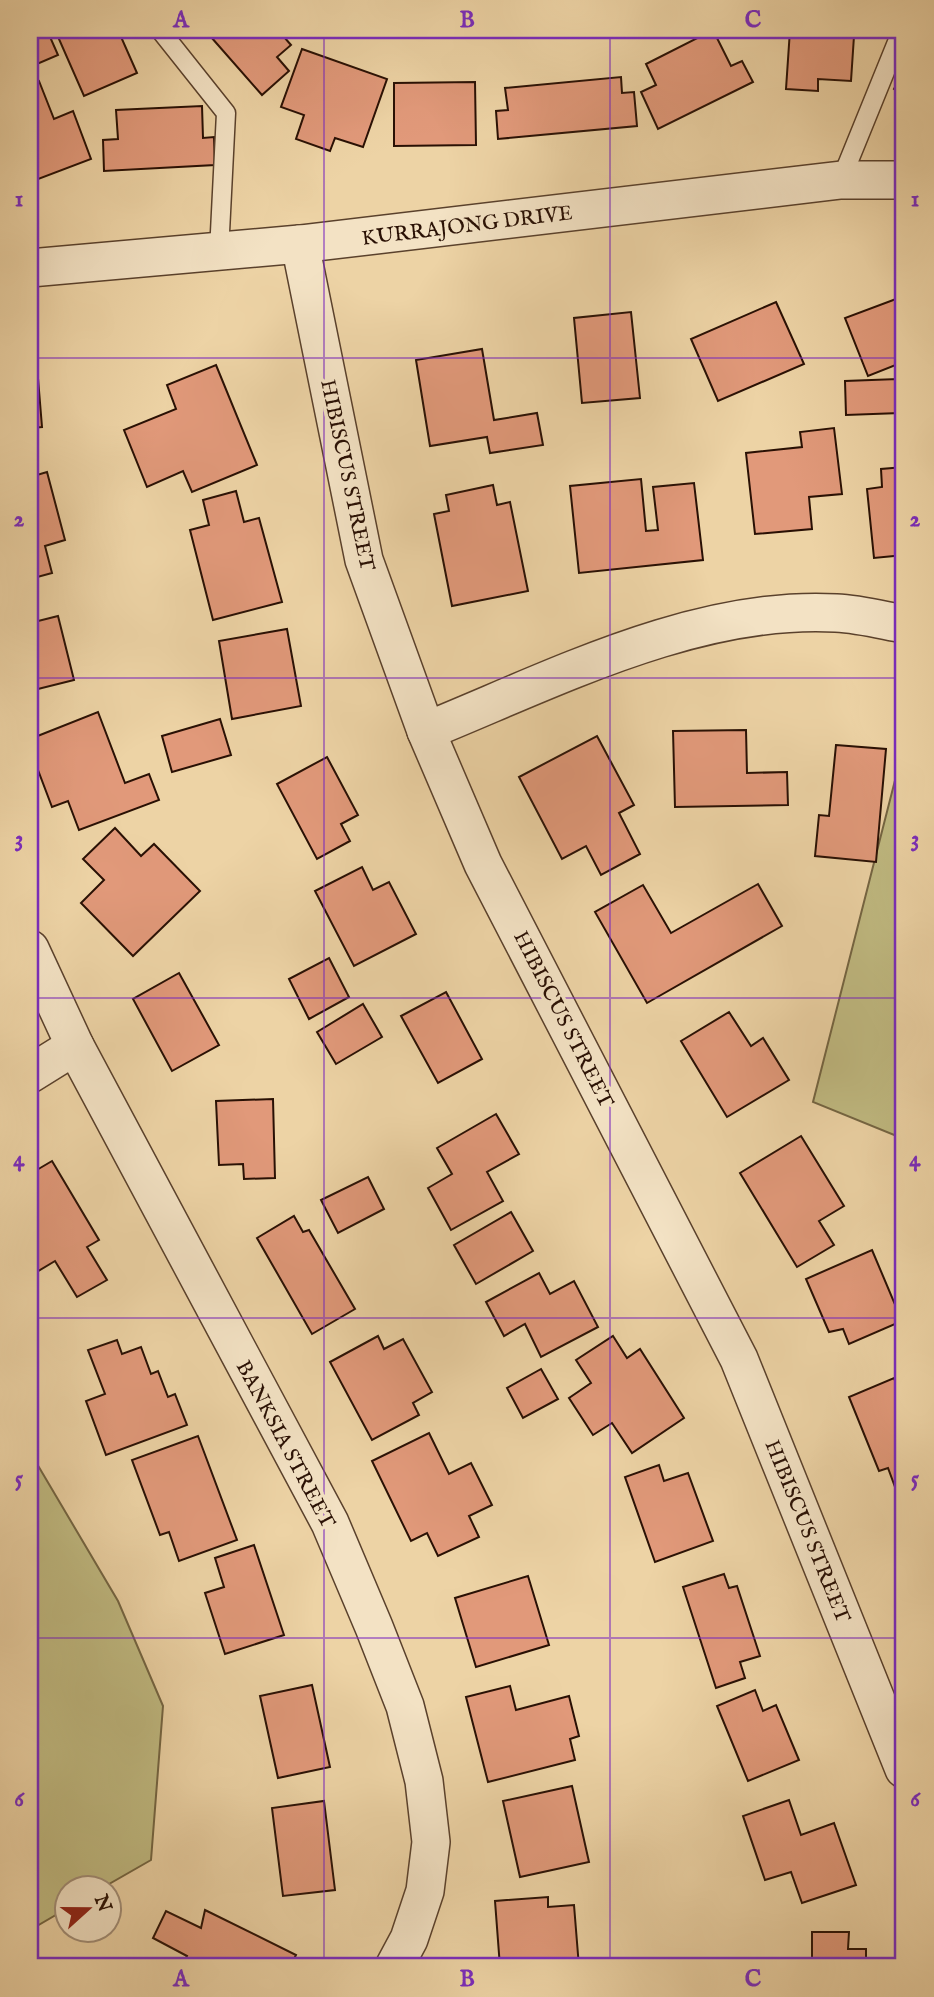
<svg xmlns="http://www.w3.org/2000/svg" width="934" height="1997" viewBox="0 0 934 1997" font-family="'IM FELL English',serif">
<rect width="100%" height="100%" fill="#edd3a5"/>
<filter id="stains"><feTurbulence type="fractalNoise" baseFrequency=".00286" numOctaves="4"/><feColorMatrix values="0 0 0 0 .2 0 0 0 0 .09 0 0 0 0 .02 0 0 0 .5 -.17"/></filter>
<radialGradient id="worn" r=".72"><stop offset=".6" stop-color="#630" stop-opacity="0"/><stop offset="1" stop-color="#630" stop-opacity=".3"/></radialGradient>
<g fill="#c0ba81" stroke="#746542" stroke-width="2">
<polygon points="904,745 904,1139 813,1102"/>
<polygon points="30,1452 118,1601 163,1706 151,1860 102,1888 66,1888 66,1909 30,1930"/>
</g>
<g fill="#e1997a" stroke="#291004" stroke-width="2">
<polygon points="30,30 47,30 58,55 30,67"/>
<polygon points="55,30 118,30 137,73 84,96"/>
<polygon points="219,30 278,30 291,45 277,57 289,71 262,95 211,37"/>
<polygon points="713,30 731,66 742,61 753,82 658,129 641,92 656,85 646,64"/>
<polygon points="790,30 866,30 866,37 854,36 851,81 818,79 818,91 786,89"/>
<polygon points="302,49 387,79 363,147 335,138 330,151 296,139 304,115 281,107"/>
<polygon points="904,72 904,96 894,89"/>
<polygon points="621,77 622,93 634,92 637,126 498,139 496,111 508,110 505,88"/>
<polygon points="39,81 54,119 73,111 91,159 33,181 30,172 30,85"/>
<polygon points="475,82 476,145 394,146 394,83"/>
<polygon points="202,106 203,138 214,137 215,165 104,171 103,140 118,139 116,110"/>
<polygon points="904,296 904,365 903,362 868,376 845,318"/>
<polygon points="776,302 804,364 718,401 691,339"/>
<polygon points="631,312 640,398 582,403 574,318"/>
<polygon points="482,349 494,420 537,413 543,445 490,453 487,437 430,446 416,360"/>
<polygon points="216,365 257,465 192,492 183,471 147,487 124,430 176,409 167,385"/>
<polygon points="37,366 42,427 30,428 30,367"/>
<polygon points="898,379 900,413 846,415 845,381"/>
<polygon points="834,428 842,494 809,497 812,529 755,534 746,453 802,447 800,432"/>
<polygon points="904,467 904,555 874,558 867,489 882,487 881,469"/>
<polygon points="47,472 65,540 45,546 52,573 30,579 30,477"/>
<polygon points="641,479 646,531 658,530 653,487 694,483 703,560 579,573 570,486"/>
<polygon points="493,485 497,505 510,502 528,591 452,606 434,514 449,511 446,495"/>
<polygon points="236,491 244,522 259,518 282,602 213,620 190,530 209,525 203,500"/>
<polygon points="58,616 74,680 30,691 30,623"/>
<polygon points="287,629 301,706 232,719 219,641"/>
<polygon points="98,712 125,783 149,774 159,800 79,830 68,801 52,807 30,749 30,739"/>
<polygon points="220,719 231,755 172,772 162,736"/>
<polygon points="746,730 747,773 787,772 788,805 675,807 673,731"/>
<polygon points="597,736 634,805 619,813 640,854 601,875 586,846 562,859 519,777"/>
<polygon points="836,745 886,749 876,862 815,856 819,815 829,816"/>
<polygon points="327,757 358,815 341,824 350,841 317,859 277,784"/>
<polygon points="115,828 141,856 154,844 200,891 133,956 81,903 104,880 83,859"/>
<polygon points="362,867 373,890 389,882 416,934 354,966 315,891"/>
<polygon points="758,884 782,926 647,1003 595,912 643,885 671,933"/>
<polygon points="329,958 349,997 309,1019 289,979"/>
<polygon points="179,973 219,1045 172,1071 133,999"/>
<polygon points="446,992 482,1059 438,1083 401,1016"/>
<polygon points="363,1004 382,1037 336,1064 317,1032"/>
<polygon points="729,1012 751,1046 763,1038 789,1080 727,1117 681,1041"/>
<polygon points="273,1099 275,1178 244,1179 243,1164 219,1165 216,1101"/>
<polygon points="496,1114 519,1154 487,1172 503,1201 451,1230 428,1188 452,1174 437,1148"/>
<polygon points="801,1136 844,1206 819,1221 834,1245 797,1267 740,1173"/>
<polygon points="52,1161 99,1240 87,1247 107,1280 77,1297 55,1261 30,1276 30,1174"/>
<polygon points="368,1177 384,1209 338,1233 321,1200"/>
<polygon points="511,1212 533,1251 476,1284 454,1245"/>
<polygon points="294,1216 303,1232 309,1230 355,1309 312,1334 257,1238"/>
<polygon points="872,1250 902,1321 849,1344 843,1329 829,1332 806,1279"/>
<polygon points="539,1273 550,1294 574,1281 598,1327 541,1357 525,1324 504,1336 486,1302"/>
<polygon points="378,1336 384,1349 403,1339 432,1392 413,1403 419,1415 372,1440 330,1362"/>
<polygon points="613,1336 627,1358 640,1349 684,1418 632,1453 612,1423 593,1435 569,1398 591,1383 576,1360"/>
<polygon points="117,1340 122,1354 141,1347 151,1374 158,1371 168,1397 175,1394 187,1425 106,1455 86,1401 105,1394 88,1350"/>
<polygon points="541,1369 558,1399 523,1418 507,1388"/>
<polygon points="894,1378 899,1392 904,1390 904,1492 898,1495 888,1468 879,1471 849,1397"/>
<polygon points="429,1433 449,1474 471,1463 492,1505 469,1516 479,1537 438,1556 427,1533 411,1541 372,1461"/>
<polygon points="198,1436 237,1540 179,1561 169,1532 160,1535 132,1460"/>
<polygon points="659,1465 664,1481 688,1473 713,1541 655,1562 625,1477"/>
<polygon points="254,1545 284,1635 225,1654 205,1593 224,1587 215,1558"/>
<polygon points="724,1574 729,1588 737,1586 760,1656 740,1662 745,1678 716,1688 683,1587"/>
<polygon points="528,1576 549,1645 476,1667 455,1598"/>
<polygon points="312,1685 330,1767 278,1778 260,1696"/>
<polygon points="510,1686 516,1710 569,1696 579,1736 570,1739 575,1760 488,1782 466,1697"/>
<polygon points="755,1690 763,1711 776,1705 799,1760 748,1781 717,1706"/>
<polygon points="572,1786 589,1862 520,1877 503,1801"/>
<polygon points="789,1800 801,1835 834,1823 856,1885 802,1903 791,1872 765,1880 743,1816"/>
<polygon points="324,1801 335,1890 283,1896 272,1808"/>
<polygon points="548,1897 548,1907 574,1905 579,1967 500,1967 495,1901"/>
<polygon points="205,1910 296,1955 290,1967 181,1967 187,1956 153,1938 166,1911 201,1928"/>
<polygon points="812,1932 849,1932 848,1949 866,1949 866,1967 812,1967"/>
</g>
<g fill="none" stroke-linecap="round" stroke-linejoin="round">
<g stroke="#5a412c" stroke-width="21">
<g id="lane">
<polyline points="160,30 226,113 219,252"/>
<polyline points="841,180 902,30"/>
</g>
</g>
<g stroke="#5a412c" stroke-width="40">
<g id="street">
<polyline points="300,244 364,560 426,731 483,864 739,1359 904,1769"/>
<polyline points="30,268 300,244 841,180 904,180"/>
<path d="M426 731C552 680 696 605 836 613 859 614 882 620 904 624"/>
<polyline points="30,949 75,1046 330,1523 374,1627 405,1706 424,1781 431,1842 425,1891 409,1939 394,1967"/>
<polyline points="30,1074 75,1046"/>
</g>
</g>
<use href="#lane" stroke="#f3e2c4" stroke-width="18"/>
<use href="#street" stroke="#f3e2c4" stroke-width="37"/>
</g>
<path fill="none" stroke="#7b2cbf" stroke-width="2" stroke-opacity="0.55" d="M324 30V1967M610 30V1967M30 358H904M30 678H904M30 998H904M30 1318H904M30 1638H904"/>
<g text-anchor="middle" stroke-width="7" stroke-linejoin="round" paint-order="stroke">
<g font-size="21" fill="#291004" stroke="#f3e2c4">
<text transform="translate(467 225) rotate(-7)" y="7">KURRAJONG DRIVE</text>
<text transform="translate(348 475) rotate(78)" y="7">HIBISCUS STREET</text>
<text transform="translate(564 1019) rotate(63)" y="7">HIBISCUS STREET</text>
<text transform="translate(286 1444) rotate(62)" y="7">BANKSIA STREET</text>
<text transform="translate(808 1531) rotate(68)" y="7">HIBISCUS STREET</text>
</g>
</g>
<rect width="934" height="1997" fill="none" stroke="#edd3a5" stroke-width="77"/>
<g transform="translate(88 1909) rotate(69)"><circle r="33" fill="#f3e2c4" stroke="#a28e77" stroke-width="2"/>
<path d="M0-5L12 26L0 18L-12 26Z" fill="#8f2418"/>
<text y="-10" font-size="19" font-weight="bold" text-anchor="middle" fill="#291004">N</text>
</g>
<rect x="38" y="38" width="857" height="1920" fill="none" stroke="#7b2cbf" stroke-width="2.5"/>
<g font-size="23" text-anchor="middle" font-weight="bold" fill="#7b2cbf">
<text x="181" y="27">A</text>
<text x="467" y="27">B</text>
<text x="753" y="27">C</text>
<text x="19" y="206">1</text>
<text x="915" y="206">1</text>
<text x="19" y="526">2</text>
<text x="915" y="526">2</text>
<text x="19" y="846">3</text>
<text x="915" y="846">3</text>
<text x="19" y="1166">4</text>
<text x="915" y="1166">4</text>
<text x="19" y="1486">5</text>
<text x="915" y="1486">5</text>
<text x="19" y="1806">6</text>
<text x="915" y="1806">6</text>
<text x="181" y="1986">A</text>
<text x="467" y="1986">B</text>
<text x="753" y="1986">C</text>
</g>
<rect width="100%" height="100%" filter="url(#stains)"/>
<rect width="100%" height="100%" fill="url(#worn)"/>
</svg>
